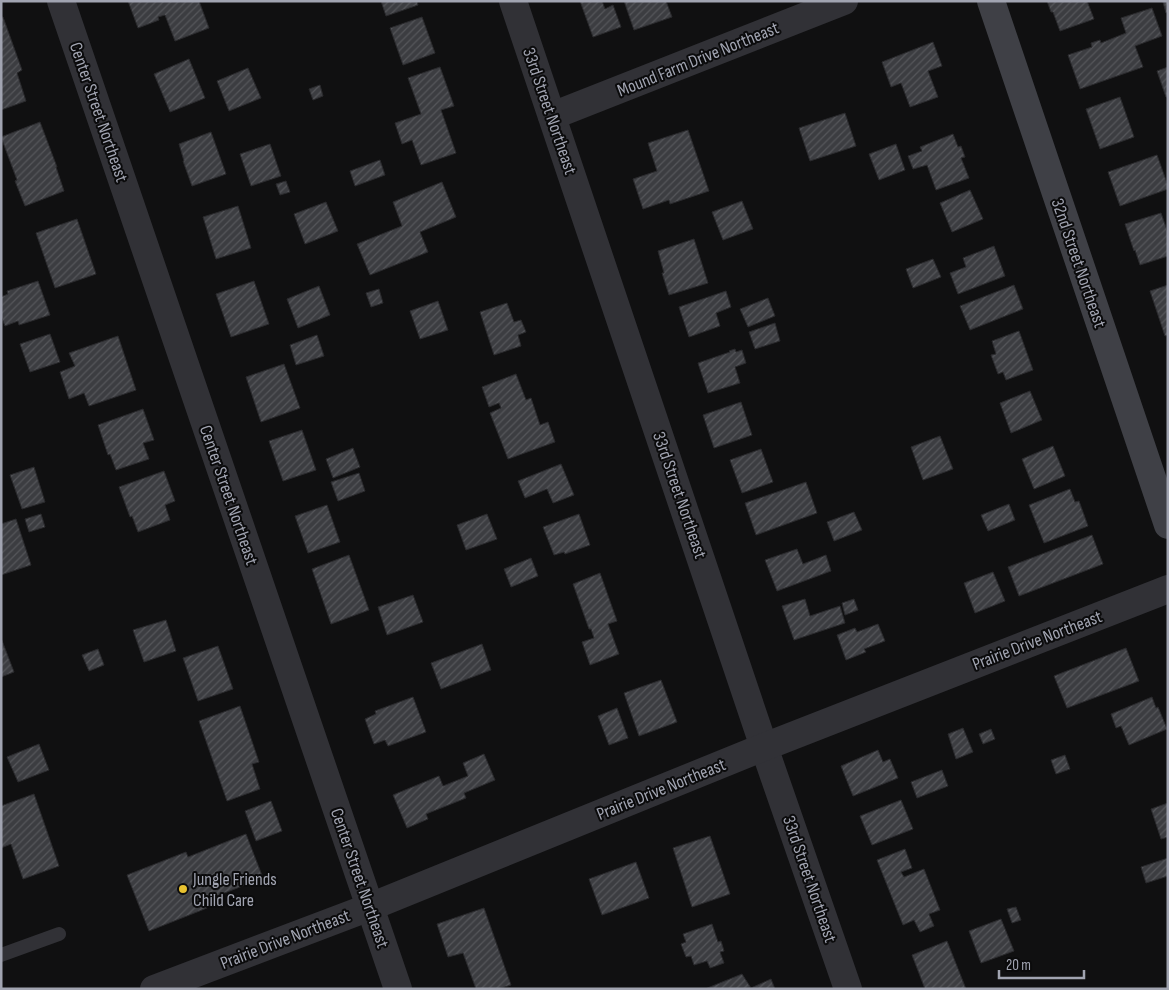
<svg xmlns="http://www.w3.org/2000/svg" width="1169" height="990" viewBox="0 0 1169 990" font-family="'Sofia Sans Condensed',sans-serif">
<defs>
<pattern id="building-hatch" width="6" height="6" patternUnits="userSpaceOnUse" patternTransform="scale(1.25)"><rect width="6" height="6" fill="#3c3d41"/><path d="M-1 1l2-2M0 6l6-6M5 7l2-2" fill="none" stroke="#55565a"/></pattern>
</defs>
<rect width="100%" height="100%" fill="#101011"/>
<g fill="url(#building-hatch)" stroke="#2a2a2d">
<polygon points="128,1 180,1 180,2 184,1 199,1 209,28 175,41 165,15 158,17 159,20 138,28"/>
<polygon points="381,1 417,1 418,5 386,16"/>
<polygon points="580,1 602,1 605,9 613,5 621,27 593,37"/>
<polygon points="624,1 666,1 672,17 634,30"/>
<polygon points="1047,1 1087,1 1094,19 1060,31 1053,12 1051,12"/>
<polygon points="1168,1 1168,12 1166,13 1163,2"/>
<polygon points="1152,8 1162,36 1135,46 1143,67 1080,89 1068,55 1092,47 1091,43 1100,40 1101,43 1126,33 1121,18"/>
<polygon points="1,17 3,17 22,70 17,73 26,101 1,110"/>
<polygon points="422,17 435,53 403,65 390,28"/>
<polygon points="933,42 942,66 928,71 938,97 910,107 901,83 891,87 882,62"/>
<polygon points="189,59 205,98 170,112 154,74"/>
<polygon points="440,67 454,106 441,110 456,153 421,165 412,140 402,144 395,123 421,114 408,78"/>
<polygon points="1168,67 1168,97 1166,97 1157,71"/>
<polygon points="248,68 261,98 229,111 217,81"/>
<polygon points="320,85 323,96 313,100 309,89"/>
<polygon points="1120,97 1134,137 1100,149 1086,109"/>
<polygon points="845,113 856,146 810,161 799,128"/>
<polygon points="40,122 57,167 56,167 64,191 25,206 15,181 17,180 1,137"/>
<polygon points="688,130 709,191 670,204 669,200 643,209 633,179 657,171 648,143"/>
<polygon points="211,132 226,174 192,186 183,161 184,161 179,144"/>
<polygon points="953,134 958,147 961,146 965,157 961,158 969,178 936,190 927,165 913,169 908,156 922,151 920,147"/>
<polygon points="270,144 281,176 251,186 240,154"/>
<polygon points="896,144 905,170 879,180 869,154"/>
<polygon points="1157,155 1168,186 1168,189 1120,206 1108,172"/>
<polygon points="380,160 385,175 355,186 350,171"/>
<polygon points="286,181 290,192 280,195 276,184"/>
<polygon points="442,182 456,217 420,232 428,252 370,275 357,244 402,226 393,202"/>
<polygon points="970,190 983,219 952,232 940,203"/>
<polygon points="742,201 753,229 723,240 712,212"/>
<polygon points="326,202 338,231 305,244 294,214"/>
<polygon points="238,206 251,248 216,259 203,217"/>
<polygon points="1161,213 1168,233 1168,256 1140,265 1135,250 1134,251 1125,224"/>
<polygon points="77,219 96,274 55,288 36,233"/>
<polygon points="694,239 708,283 669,295 662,273 664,273 658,251"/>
<polygon points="994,246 1005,276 958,294 950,273 966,267 963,258"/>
<polygon points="933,259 941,277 913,288 906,269"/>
<polygon points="38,281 50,315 19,325 18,321 5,326 1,316 1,297 8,294 7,291"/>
<polygon points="254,281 269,324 231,337 216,294"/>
<polygon points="1014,285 1023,309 970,330 960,306"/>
<polygon points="1168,285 1168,335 1165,336 1150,291"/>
<polygon points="319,286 330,315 298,328 287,299"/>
<polygon points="379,289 383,303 371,307 366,293"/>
<polygon points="726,291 731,307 716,313 720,326 689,337 679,307"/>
<polygon points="768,298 775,316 748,327 740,309"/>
<polygon points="438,301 448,330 420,339 410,311"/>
<polygon points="507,303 514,322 521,320 526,332 518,335 521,346 494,355 480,312"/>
<polygon points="775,323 780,341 755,349 749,332"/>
<polygon points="1019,331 1033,370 1006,380 1003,372 998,374 991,355 996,354 992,341"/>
<polygon points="50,334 60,362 30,372 20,344"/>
<polygon points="317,335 324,356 296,365 290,345"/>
<polygon points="118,336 136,390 89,406 84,393 69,399 60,372 75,366 69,353"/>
<polygon points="735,349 736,352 742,350 746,363 735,367 740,383 708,393 698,363 730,352 729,351"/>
<polygon points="284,364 300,408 261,422 246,377"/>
<polygon points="516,374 526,400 531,398 540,425 548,422 555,442 508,459 490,413 501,408 499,403 489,407 482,387"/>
<polygon points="1030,391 1042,420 1011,433 1000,403"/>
<polygon points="741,402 752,435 714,448 703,415"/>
<polygon points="143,409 154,440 143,443 149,459 116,470 110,454 108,455 98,425"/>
<polygon points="302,430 316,470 283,481 269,441"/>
<polygon points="940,436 953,469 923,480 911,447"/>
<polygon points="1053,446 1065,476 1034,489 1022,459"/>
<polygon points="353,448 360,467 333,478 326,459"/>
<polygon points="761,449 773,482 742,493 730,460"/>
<polygon points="561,464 574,495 553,503 547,489 525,498 518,481"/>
<polygon points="34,467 45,502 22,509 10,475"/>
<polygon points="164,471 175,501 165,505 170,520 138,532 132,516 130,517 119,487"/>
<polygon points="359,473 365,491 338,501 331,482"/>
<polygon points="806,482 817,513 756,535 745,503"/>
<polygon points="1070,489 1075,502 1079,501 1088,526 1044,543 1029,505"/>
<polygon points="1009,504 1015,520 988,531 981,515"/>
<polygon points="327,505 340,542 308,553 295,516"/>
<polygon points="854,512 862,530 834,541 827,522"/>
<polygon points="41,514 45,527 29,532 25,519"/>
<polygon points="487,514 497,539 466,550 457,525"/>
<polygon points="579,514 590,545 565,554 564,552 554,555 543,527"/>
<polygon points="16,519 31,565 1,575 1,524"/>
<polygon points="1092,535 1103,564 1019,596 1008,567"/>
<polygon points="797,549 803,564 826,555 831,571 777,591 765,560"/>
<polygon points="349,555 369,610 331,624 312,569"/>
<polygon points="531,558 538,576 511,587 504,569"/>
<polygon points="993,572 1005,601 975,613 964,583"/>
<polygon points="600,573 617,621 608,624 619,654 590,665 582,642 594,638 591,629 589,629 573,584"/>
<polygon points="413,595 423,622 387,635 378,607"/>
<polygon points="805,599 810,616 840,606 845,623 794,640 782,606"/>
<polygon points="854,599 858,610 845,615 842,603"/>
<polygon points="166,620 176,651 144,662 133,630"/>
<polygon points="878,624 885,641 864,649 866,652 846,660 837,635 855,628 857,632"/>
<polygon points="1,638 14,672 1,677"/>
<polygon points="482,644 491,670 441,689 431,663"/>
<polygon points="218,646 233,689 198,701 183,658"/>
<polygon points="1126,648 1139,681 1067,708 1054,676"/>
<polygon points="98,649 104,665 89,671 82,655"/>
<polygon points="661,680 677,722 639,736 624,693"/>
<polygon points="413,697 426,732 388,746 385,740 374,744 365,719 376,714 375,711"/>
<polygon points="1152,697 1156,708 1158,707 1167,729 1129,745 1121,726 1116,728 1111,714"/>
<polygon points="240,706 259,762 252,764 260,789 227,801 199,721"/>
<polygon points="617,708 628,738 609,745 598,716"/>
<polygon points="963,728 973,752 956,759 948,734"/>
<polygon points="991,729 995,739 983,744 979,734"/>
<polygon points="39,744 49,770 18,782 7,757"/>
<polygon points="878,750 883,762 890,759 898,778 853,796 841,766"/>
<polygon points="484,754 495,780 464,793 466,798 426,814 428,819 407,828 393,795 439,776 443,786 468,776 463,763"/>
<polygon points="1065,755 1070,769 1056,774 1051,760"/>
<polygon points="942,770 948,786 917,798 911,782"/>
<polygon points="34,794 59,866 23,879 11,844 1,848 1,806"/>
<polygon points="901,800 913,829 872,845 860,816"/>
<polygon points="271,801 282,831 256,841 245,811"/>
<polygon points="1168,803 1168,837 1161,839 1151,809"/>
<polygon points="246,834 263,878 204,901 207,908 149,931 127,875 186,852 188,857"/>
<polygon points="710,836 730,894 692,907 673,848"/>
<polygon points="905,849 912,868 901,872 904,877 924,869 940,910 929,914 934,926 920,932 914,920 903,925 877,860"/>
<polygon points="1168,858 1168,876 1146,883 1141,867"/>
<polygon points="636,862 649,898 602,915 589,879"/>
<polygon points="1016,907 1021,920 1012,923 1007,909"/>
<polygon points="484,908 511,985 498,989 476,989 463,953 448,957 437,924"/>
<polygon points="1001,919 1014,951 981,963 969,931"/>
<polygon points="712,924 718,942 721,941 724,951 720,952 724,963 710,968 707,961 694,965 691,956 686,957 681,944 686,942 683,934"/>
<polygon points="947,941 966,989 925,989 912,955"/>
<polygon points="742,974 751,988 771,979 775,989 705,989"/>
</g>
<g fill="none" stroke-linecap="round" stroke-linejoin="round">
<polyline stroke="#313136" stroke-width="14" points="1,955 59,934"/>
<g stroke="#313136" stroke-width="28">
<polyline points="61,1 398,989"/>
<polyline points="513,1 764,747 848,989"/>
<polyline points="552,116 844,1"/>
<polyline points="154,989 370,907 764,747 1168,589"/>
</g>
<polyline stroke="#3f4046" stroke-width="28" points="991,1 1168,525"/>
</g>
<circle fill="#e8c230" stroke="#0b0b0c" stroke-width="2" cx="183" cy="889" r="5"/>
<g text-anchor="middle" stroke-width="4" stroke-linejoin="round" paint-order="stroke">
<g font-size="18" fill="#a1a4b1" stroke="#0b0b0c">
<text transform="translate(698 59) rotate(-22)" y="6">Mound Farm Drive Northeast</text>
<text transform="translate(550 111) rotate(71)" y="6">33rd Street Northeast</text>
<text transform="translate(99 112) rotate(71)" y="6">Center Street Northeast</text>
<text transform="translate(1079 263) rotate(71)" y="6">32nd Street Northeast</text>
<text transform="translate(229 495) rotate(71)" y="6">Center Street Northeast</text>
<text transform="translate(680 495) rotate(71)" y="6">33rd Street Northeast</text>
<text transform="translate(1037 640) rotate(-21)" y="6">Prairie Drive Northeast</text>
<text transform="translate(661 789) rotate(-22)" y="6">Prairie Drive Northeast</text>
<text transform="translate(360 878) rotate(71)" y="6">Center Street Northeast</text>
<text transform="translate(810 879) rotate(71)" y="6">33rd Street Northeast</text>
<text transform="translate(285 939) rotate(-21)" y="6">Prairie Drive Northeast</text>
</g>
<g font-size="18" fill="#a1a4b1" stroke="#0b0b0c" text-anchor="start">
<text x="193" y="885">Jungle Friends<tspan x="193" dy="21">Child Care</tspan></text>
</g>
</g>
<rect width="1169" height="990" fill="none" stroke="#a1a4b1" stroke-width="5"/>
<path d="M999 970v8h85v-8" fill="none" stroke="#a1a4b1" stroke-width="2.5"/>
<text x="1006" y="970" font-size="15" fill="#a1a4b1" stroke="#0b0b0c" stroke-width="4" paint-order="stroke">20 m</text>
</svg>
